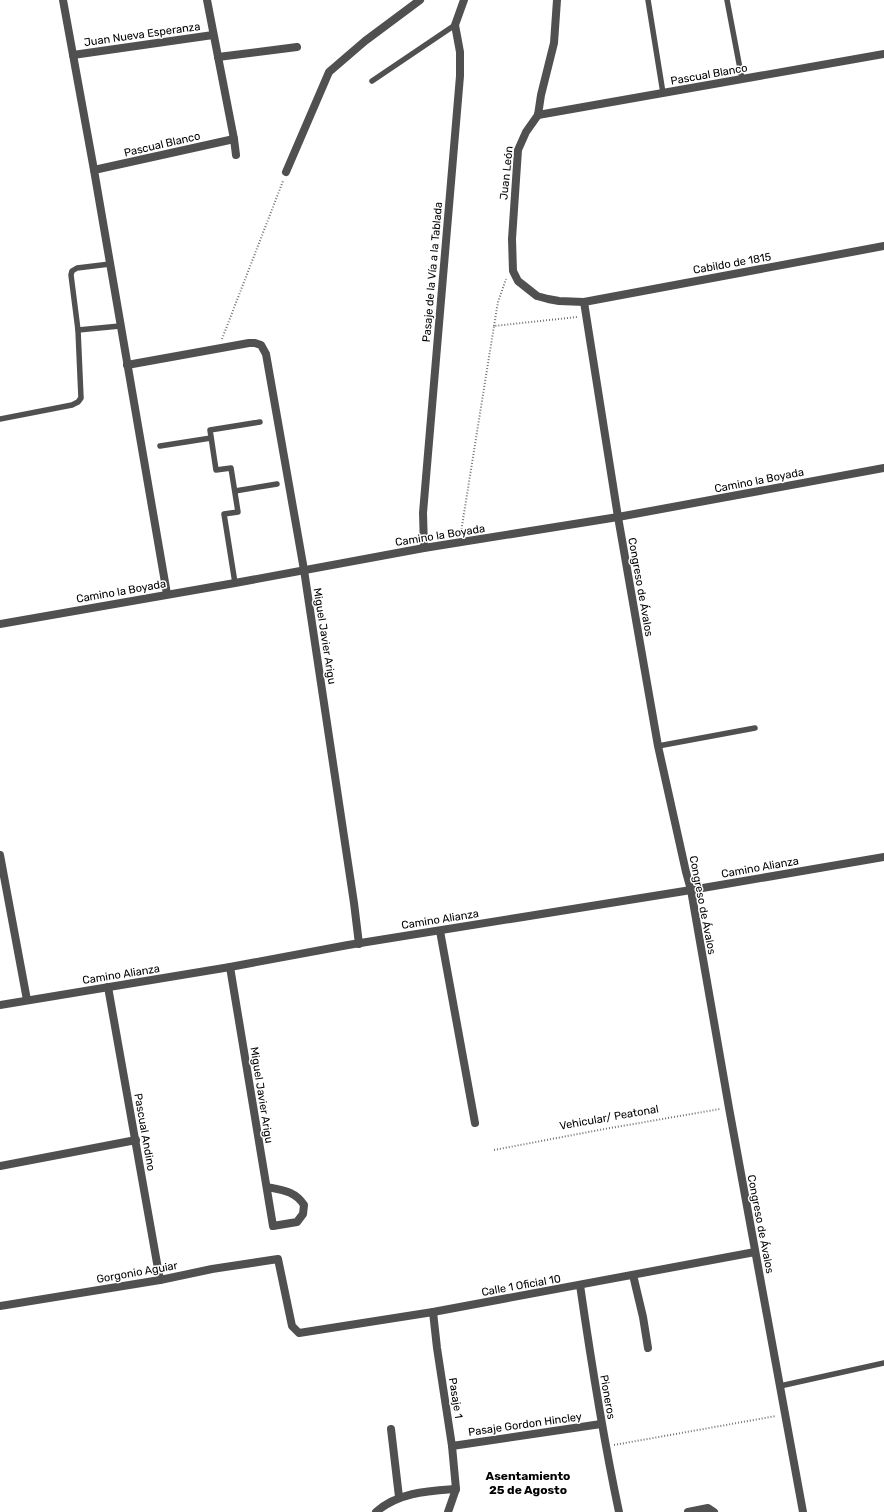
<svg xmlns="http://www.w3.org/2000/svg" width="884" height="1512" viewBox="0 0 884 1512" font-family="Rubik,sans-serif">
<rect width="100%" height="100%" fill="#fff"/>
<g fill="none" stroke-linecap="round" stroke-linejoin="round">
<g stroke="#727272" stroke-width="2" stroke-dasharray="1 2" stroke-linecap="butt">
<polyline points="494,326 498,302 506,279"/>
<polyline points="222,339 283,181"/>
<polyline points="461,532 494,326 577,317"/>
<polyline points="494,1150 599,1130 720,1109"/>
<polyline points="614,1445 776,1416"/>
</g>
<g stroke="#505050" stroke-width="5.5">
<polyline points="648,0 663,93"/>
<polyline points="727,0 742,79"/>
<polyline points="372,81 455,25"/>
<polyline points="110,264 77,268 72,271 71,275 78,330 120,326"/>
<polyline points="0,419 72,405 78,402 81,398 78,330"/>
<polyline points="160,446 211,438"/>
<polyline points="235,491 277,484"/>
<polyline points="235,583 224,514 238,512 231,468 216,470 210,430 260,422"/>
<polyline points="658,746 755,728"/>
<polyline points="780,1386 884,1363"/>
</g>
<g stroke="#505050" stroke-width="8">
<polyline points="63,0 94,170 167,594"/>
<polyline points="207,0 234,139 236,155"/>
<polyline points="557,0 554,43 541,95 538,115 526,132 518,150 512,239 513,271 518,281 537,296 548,299 559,301 584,302 884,246"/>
<polyline points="73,55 213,35"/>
<polyline points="218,57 297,47"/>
<polyline points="538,115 884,54"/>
<polyline points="94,170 234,139"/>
<polyline points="286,172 329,72 365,41 420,0"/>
<polyline points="584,302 618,517 658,746 686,872 691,890 729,1108 803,1512"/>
<polyline points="127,365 249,343 255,343 261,345 266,354 304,570 354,903 359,944"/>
<polyline points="424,548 423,513 460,76 460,52 455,25 464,0"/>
<polyline points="0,624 235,583 424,548 618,517 884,468"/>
<polyline points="0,855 27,1000"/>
<polyline points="440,931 475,1123"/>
<path d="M230 967 273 1226 297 1222 303 1214 304 1205C295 1191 282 1190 267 1187"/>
<polyline points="108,987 160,1280"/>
<polyline points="0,1005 230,967 348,945 691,890 884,857"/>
<polyline points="0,1166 136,1140"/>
<polyline points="633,1275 643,1317 648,1348"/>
<path d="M580 1285C591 1361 603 1437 619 1512"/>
<polyline points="0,1306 160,1280 212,1269 278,1259 292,1326 299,1333 433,1312 755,1252"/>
<polyline points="433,1312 437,1348 452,1446 456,1489 448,1512"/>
<polyline points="391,1429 399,1497"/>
<polyline points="452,1446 601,1424"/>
<path d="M376 1512C399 1492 428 1491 456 1489"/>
<polyline points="688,1512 708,1508 714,1512"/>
</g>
</g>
<g text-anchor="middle" stroke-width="3" stroke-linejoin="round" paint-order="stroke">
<g font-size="11" fill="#000" stroke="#fff">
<text transform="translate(142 34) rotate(-8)" y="4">Juan Nueva Esperanza</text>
<text transform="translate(709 74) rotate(-10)" y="4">Pascual Blanco</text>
<text transform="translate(162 144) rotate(-13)" y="4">Pascual Blanco</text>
<text transform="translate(506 173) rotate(-84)" y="4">Juan León</text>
<text transform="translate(732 263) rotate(-10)" y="4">Cabildo de 1815</text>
<text transform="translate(432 272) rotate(-85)" y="4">Pasaje de la Vía a la Tablada</text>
<text transform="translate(759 480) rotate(-11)" y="4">Camino la Boyada</text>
<text transform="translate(440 535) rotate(-9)" y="4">Camino la Boyada</text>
<text transform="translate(641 587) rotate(80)" y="4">Congreso de Ávalos</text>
<text transform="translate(121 591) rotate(-10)" y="4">Camino la Boyada</text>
<text transform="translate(325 636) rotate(81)" y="4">Miguel Javier Arigu</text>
<text transform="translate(760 867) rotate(-10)" y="4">Camino Alianza</text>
<text transform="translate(703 905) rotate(79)" y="4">Congreso de Ávalos</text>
<text transform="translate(440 919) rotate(-9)" y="4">Camino Alianza</text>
<text transform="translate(121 974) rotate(-9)" y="4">Camino Alianza</text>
<text transform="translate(262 1095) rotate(81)" y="4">Miguel Javier Arigu</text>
<text transform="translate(609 1117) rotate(-10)" y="4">Vehicular/ Peatonal</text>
<text transform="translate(145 1132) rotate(80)" y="4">Pascual Andino</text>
<text transform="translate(761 1224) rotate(79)" y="4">Congreso de Ávalos</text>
<text transform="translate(137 1272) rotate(-10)" y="4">Gorgonio Aguiar</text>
<text transform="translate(521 1285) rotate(-10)" y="4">Calle 1 Oficial 10</text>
<text transform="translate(608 1397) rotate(80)" y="4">Pioneros</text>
<text transform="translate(456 1398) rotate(81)" y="4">Pasaje 1</text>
<text transform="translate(525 1424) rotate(-8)" y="4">Pasaje Gordon Hincley</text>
</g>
<g font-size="12" font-weight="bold" fill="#000" stroke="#fff">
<text x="528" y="1480">Asentamiento<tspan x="528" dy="14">25 de Agosto</tspan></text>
</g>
</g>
</svg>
